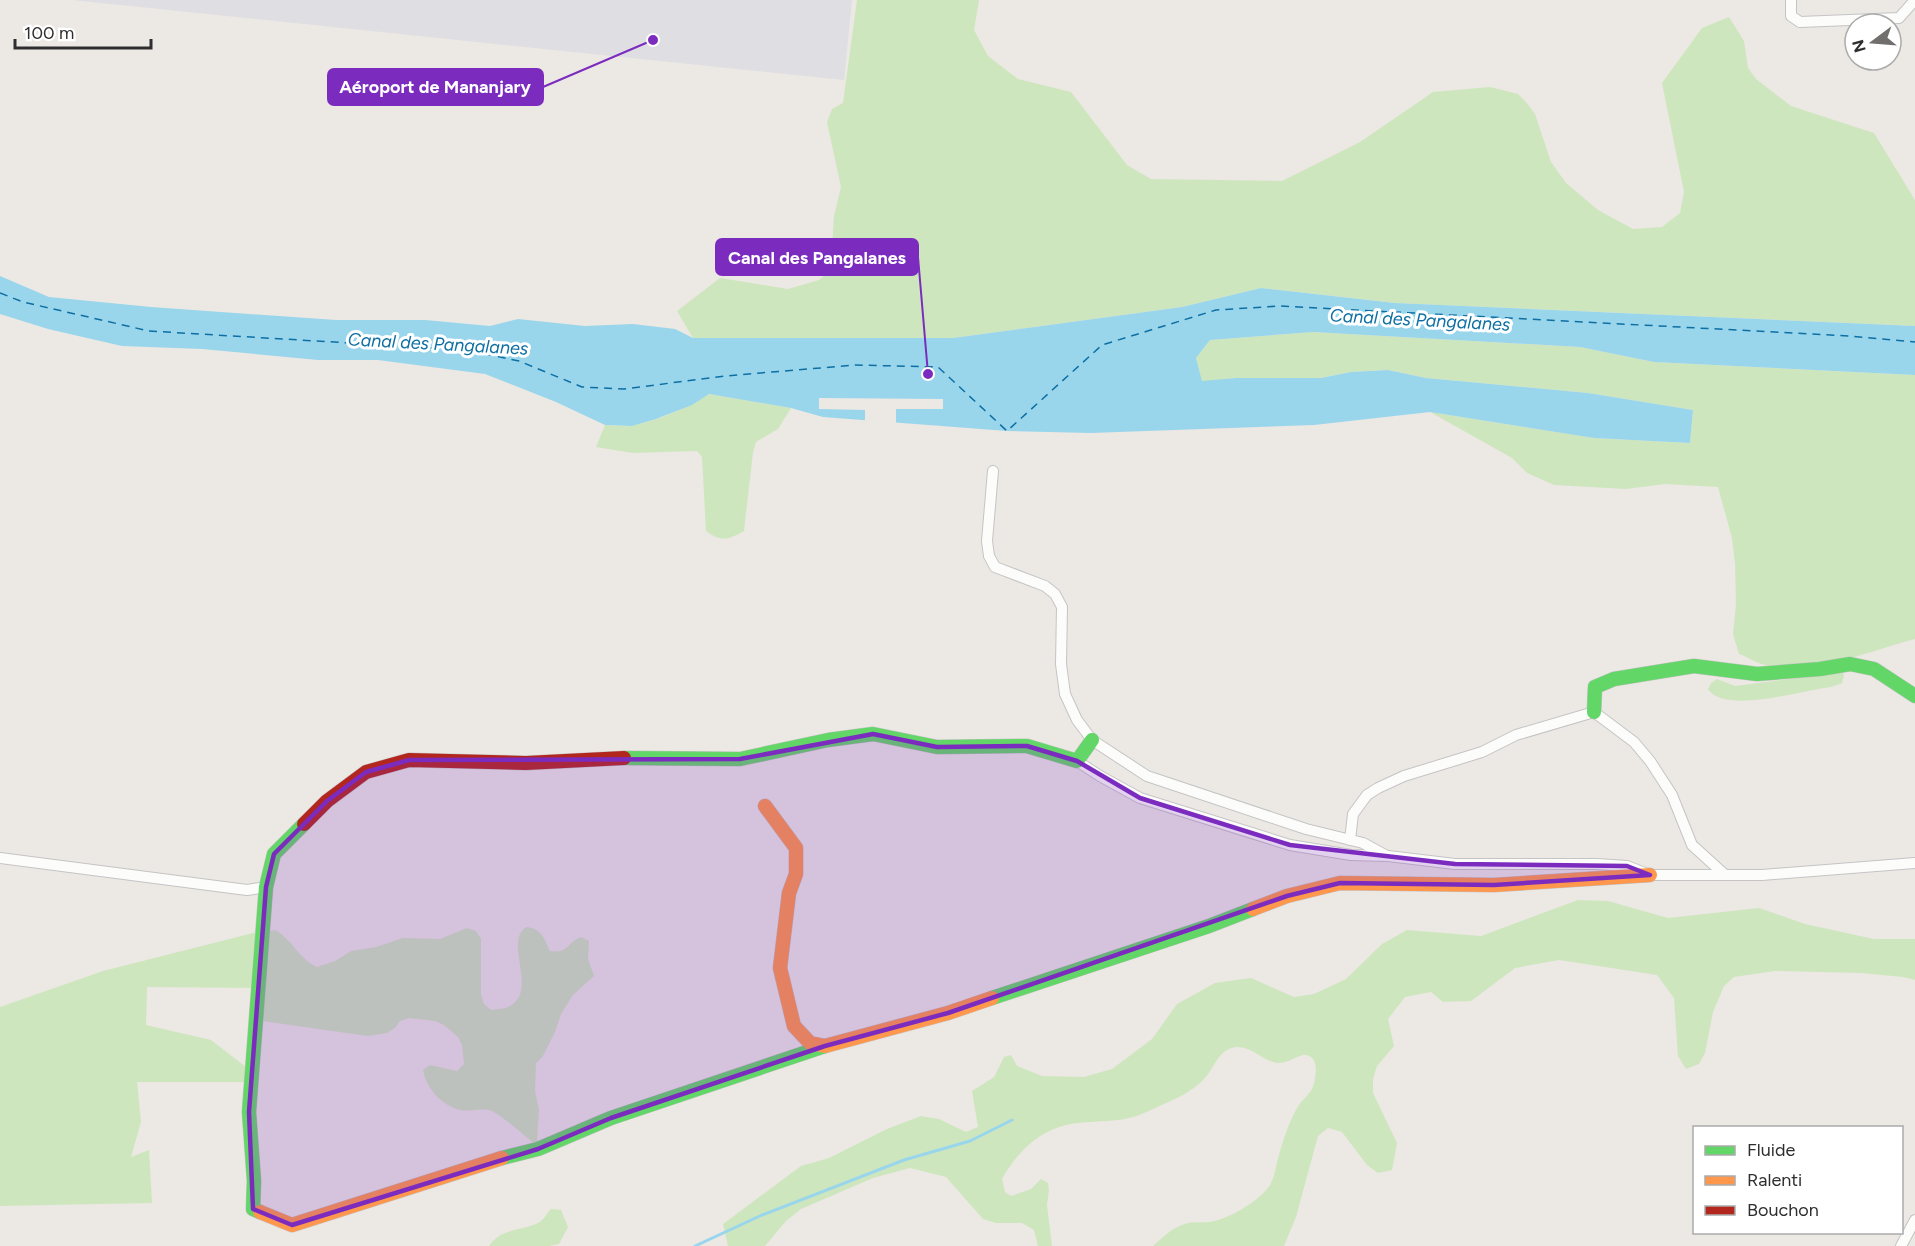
<svg xmlns="http://www.w3.org/2000/svg" width="1915" height="1246" viewBox="0 0 1915 1246" font-family="Figtree,sans-serif">
<rect width="100%" height="100%" fill="#ece8e4"/>
<polygon fill="#dfdee2" points="72,0 852,0 844,80"/>
<g fill="#cee6be">
<polygon points="857,0 979,0 974,30 988,56 1018,79 1071,92 1127,165 1151,179 1282,181 1360,142 1433,92 1490,87 1518,94 1526,102 1535,114 1551,162 1566,183 1598,210 1633,229 1662,227 1680,213 1684,192 1662,83 1702,28 1729,17 1744,41 1748,68 1756,79 1791,106 1874,133 1915,200 1915,326 1395,303 1261,288 1182,307 953,338 693,338 677,311 720,278 788,289 819,280 825,275 831,262 834,216 841,187 827,122 832,109 843,103"/>
<path d="M1313 332 1580 347 1654 362 1915 375V639C1873 650 1808 677 1765 665 1756 663 1748 657 1739 654L1733 634 1736 604 1735 563 1732 538 1718 487 1665 484 1626 489 1554 485 1527 473 1512 458 1430 412 1594 438 1690 443 1693 410 1588 393 1426 378 1388 370 1351 372 1321 378H1236L1202 382 1196 358 1210 340Z"/>
<path d="M709 394 791 408 778 429 756 442 753 452 744 531C728 540 721 542 706 531L702 457 697 451 633 453 596 447 605 425C615 425 625 427 634 425 660 420 686 408 709 394Z"/>
<path d="M1843 672 1844 676 1842 683 1831 687C1803 690 1724 715 1708 689L1711 683 1717 679 1735 686Z"/>
<path d="M1578 900 1608 901 1668 918 1759 908 1805 924 1874 939H1915V980L1903 977 1861 973 1775 971 1734 977 1724 986 1713 1012 1705 1053 1699 1064 1686 1069 1678 1056 1674 998 1657 975 1559 960 1515 968 1471 1001 1443 1002 1431 992 1405 997 1388 1019 1394 1046 1377 1066 1373 1079V1093L1397 1143 1392 1170 1378 1173 1367 1165 1342 1132 1328 1128 1318 1136 1296 1217 1284 1246H1153C1162 1238 1171 1229 1182 1225 1190 1221 1200 1223 1209 1222 1227 1220 1260 1201 1270 1185 1275 1177 1276 1164 1279 1155 1283 1140 1289 1122 1297 1108 1302 1099 1312 1094 1314 1083 1316 1074 1318 1063 1311 1057 1301 1049 1288 1067 1273 1062 1258 1057 1244 1040 1227 1050 1216 1057 1213 1069 1205 1078 1193 1092 1171 1101 1155 1108 1147 1112 1138 1116 1129 1118 1109 1123 1087 1120 1066 1125 1037 1132 1016 1154 1002 1179L1005 1192 1011 1196 1031 1189 1041 1179 1048 1183 1049 1190 1047 1205 1052 1246H1038L1034 1230 1022 1223H996L983 1219 946 1177 910 1168 873 1178 801 1209 786 1221 765 1246H728L723 1224 801 1166 829 1158 887 1129 921 1116 939 1119 966 1132 978 1127 972 1091 994 1077 1004 1057 1011 1055 1017 1066 1042 1076 1084 1077 1112 1069 1152 1039 1177 1004 1215 983 1251 978 1294 997 1314 994 1346 979 1382 944 1407 930 1481 936Z"/>
<path d="M526 927C541 928 544 938 550 951 569 954 567 942 581 937L589 941 588 959 594 976 573 995 561 1014 555 1032 543 1056 536 1063 535 1091 539 1110 537 1142 535 1144C526 1137 498 1112 489 1110 480 1108 469 1112 460 1110 442 1106 426 1088 423 1070L430 1065 457 1071 464 1064 462 1045 458 1037 444 1025 435 1021 409 1018 400 1021 395 1028 387 1033 368 1036 262 1021 270 931 275 930C292 939 299 959 317 967L335 961 351 951 376 947 403 938 440 939 467 928 476 931 481 939V995L484 1004 491 1010C497 1009 505 1009 510 1006 535 992 511 954 520 934 521 931 524 929 526 927Z"/>
<polygon points="257,932 255,988 147,987 146,1025 211,1040 246,1067 246,1082 137,1082 141,1122 131,1157 149,1150 152,1203 0,1206 0,1007 103,971"/>
<path d="M551 1209 561 1210 568 1227 559 1244 549 1246H489C501 1228 521 1231 538 1223 543 1221 547 1213 551 1209Z"/>
</g>
<polygon fill="#99d6ec" points="0,276 49,297 151,307 336,320 425,320 490,326 518,319 585,326 633,324 675,329 693,338 953,338 1182,307 1261,288 1395,303 1915,326 1915,375 1654,362 1580,347 1313,332 1210,340 1196,358 1202,381 1236,378 1321,378 1351,372 1388,370 1426,378 1588,393 1693,410 1690,443 1594,438 1430,412 1314,425 1091,433 1007,431 823,417 791,408 709,394 692,405 656,419 632,426 605,425 556,402 485,374 378,360 318,360 202,349 122,346 48,329 0,314"/>
<polygon fill="#ece8e4" points="819,398 943,399 943,409 896,409 896,425 943,426 943,429 865,423 865,410 819,409"/>
<g fill="none" stroke-linecap="round" stroke-linejoin="round">
<polyline stroke="#99d6ec" stroke-width="3" points="695,1246 762,1215 904,1160 970,1141 1012,1120"/>
<polyline stroke="#0d6fa3" stroke-width="1.5" stroke-dasharray="8 6" stroke-linecap="butt" points="0,293 23,302 149,331 467,350 519,361 582,387 624,389 725,376 855,365 938,367 1007,431 1102,345 1216,310 1280,306 1850,336 1915,342"/>
<g stroke="#c5c4c5" stroke-width="12">
<g id="street">
<polyline points="1791,0 1791,16 1800,22 1899,18 1915,0"/>
<polyline points="993,471 987,541 989,556 995,567 1045,586 1055,594 1062,607 1061,664 1065,694 1077,720 1092,740 1147,776 1306,829 1363,843 1385,855"/>
<polyline points="1077,761 1100,776 1140,798 1290,845 1351,855 1388,856 1455,864 1597,864 1627,866 1650,875 1762,875 1915,863"/>
<polyline points="1350,840 1353,814 1367,795 1378,788 1404,776 1482,752 1516,735 1594,712 1634,742 1650,761 1672,795 1692,845 1724,874"/>
<polyline points="0,858 247,890 266,887"/>
<polyline points="1901,1246 1915,1220"/>
</g>
</g>
<g stroke="#c5c4c5" stroke-width="15">
<g id="fast">
<polyline points="1594,712 1595,687 1614,679 1694,666 1757,674 1820,669 1850,664 1874,669 1915,696"/>
<polyline points="624,758 740,759 828,740 873,734 937,747 1027,746 1077,761 1092,740"/>
<polyline points="992,998 1209,926 1253,909"/>
<polyline points="502,1158 538,1149 611,1118 825,1046"/>
<polyline points="260,1212 253,1209 254,1181 249,1112 266,887 274,854 304,824"/>
</g>
</g>
<g stroke="#c5c4c5" stroke-width="15">
<g id="slow">
<polyline points="765,806 796,848 796,874 789,893 780,968 794,1026 810,1043 825,1046 948,1013 992,998"/>
<polyline points="1253,909 1287,896 1340,883 1494,885 1650,875"/>
<polyline points="260,1212 292,1225 502,1158"/>
</g>
</g>
<g stroke="#c5c4c5" stroke-width="15">
<polyline id="jam" points="304,824 327,801 366,772 409,760 526,763 624,758"/>
</g>
<use href="#street" stroke="#fcfcfb" stroke-width="10"/>
<use href="#fast" stroke="#63d668" stroke-width="14"/>
<use href="#slow" stroke="#ff974d" stroke-width="14"/>
<use href="#jam" stroke="#b3261e" stroke-width="14"/>
</g>
<path fill="#7b2cbf" fill-opacity="0.2" stroke="#7b2cbf" stroke-width="4.5" stroke-linejoin="round" d="M873 734 937 747 1027 746 1077 761 1140 798 1290 845 1455 864 1627 866 1650 875 1494 885 1340 883 1287 896 948 1013 825 1046 611 1118 538 1149 292 1225 253 1209 249 1112 266 887 274 854 327 801 366 772 409 760 740 759Z"/>
<g text-anchor="middle" stroke-width="6" stroke-linejoin="round" paint-order="stroke">
<g font-size="18" font-style="italic" fill="#0d6fa3" stroke="#fff">
<text transform="translate(1420 320) rotate(3)" y="6">Canal des Pangalanes</text>
<text transform="translate(438 344) rotate(3)" y="6">Canal des Pangalanes</text>
</g>
</g>
<path fill="none" stroke="#7b2cbf" stroke-width="2" d="M653 40L543 87M928 374L918 257"/>
<g fill="#7b2cbf" stroke="#fff" stroke-width="2">
<circle cx="653" cy="40" r="6"/>
<circle cx="928" cy="374" r="6"/>
</g>
<g fill="#7b2cbf" stroke="#7b2cbf" stroke-width="2">
<rect x="328" y="69" width="215" height="36" rx="6"/>
<rect x="716" y="239" width="202" height="36" rx="6"/>
</g>
<g font-size="18" text-anchor="middle" font-weight="bold" fill="#fff">
<text x="435" y="93">Aéroport de Mananjary</text>
<text x="817" y="264">Canal des Pangalanes</text>
</g>
<rect x="1693" y="1126" width="210" height="108" fill="#ffffff" stroke="#ababab" stroke-width="1.5"/>
<rect x="1705" y="1146" width="30" height="9" fill="#63d668" stroke="#ababab" stroke-width="1.5"/>
<text x="1747" y="1156" font-size="18" fill="#2e2e2e">Fluide</text>
<rect x="1705" y="1176" width="30" height="9" fill="#ff974d" stroke="#ababab" stroke-width="1.5"/>
<text x="1747" y="1186" font-size="18" fill="#2e2e2e">Ralenti</text>
<rect x="1705" y="1206" width="30" height="9" fill="#b3261e" stroke="#ababab" stroke-width="1.5"/>
<text x="1747" y="1216" font-size="18" fill="#2e2e2e">Bouchon</text>
<g transform="translate(1873 42) rotate(254)"><circle r="28" fill="#ffffff" stroke="#ababab" stroke-width="1.5"/>
<path d="M0-4.5L10 22L0 15L-10 22Z" fill="#706f6e"/>
<text y="-9" font-size="16" font-weight="bold" text-anchor="middle" fill="#2e2e2e">N</text>
</g>
<path d="M15 39v9h136v-9" fill="none" stroke="#2e2e2e" stroke-width="3"/>
<text x="24" y="39" font-size="18" fill="#2e2e2e" stroke="#ffffff" stroke-width="4.5" paint-order="stroke">100 m</text>
</svg>
